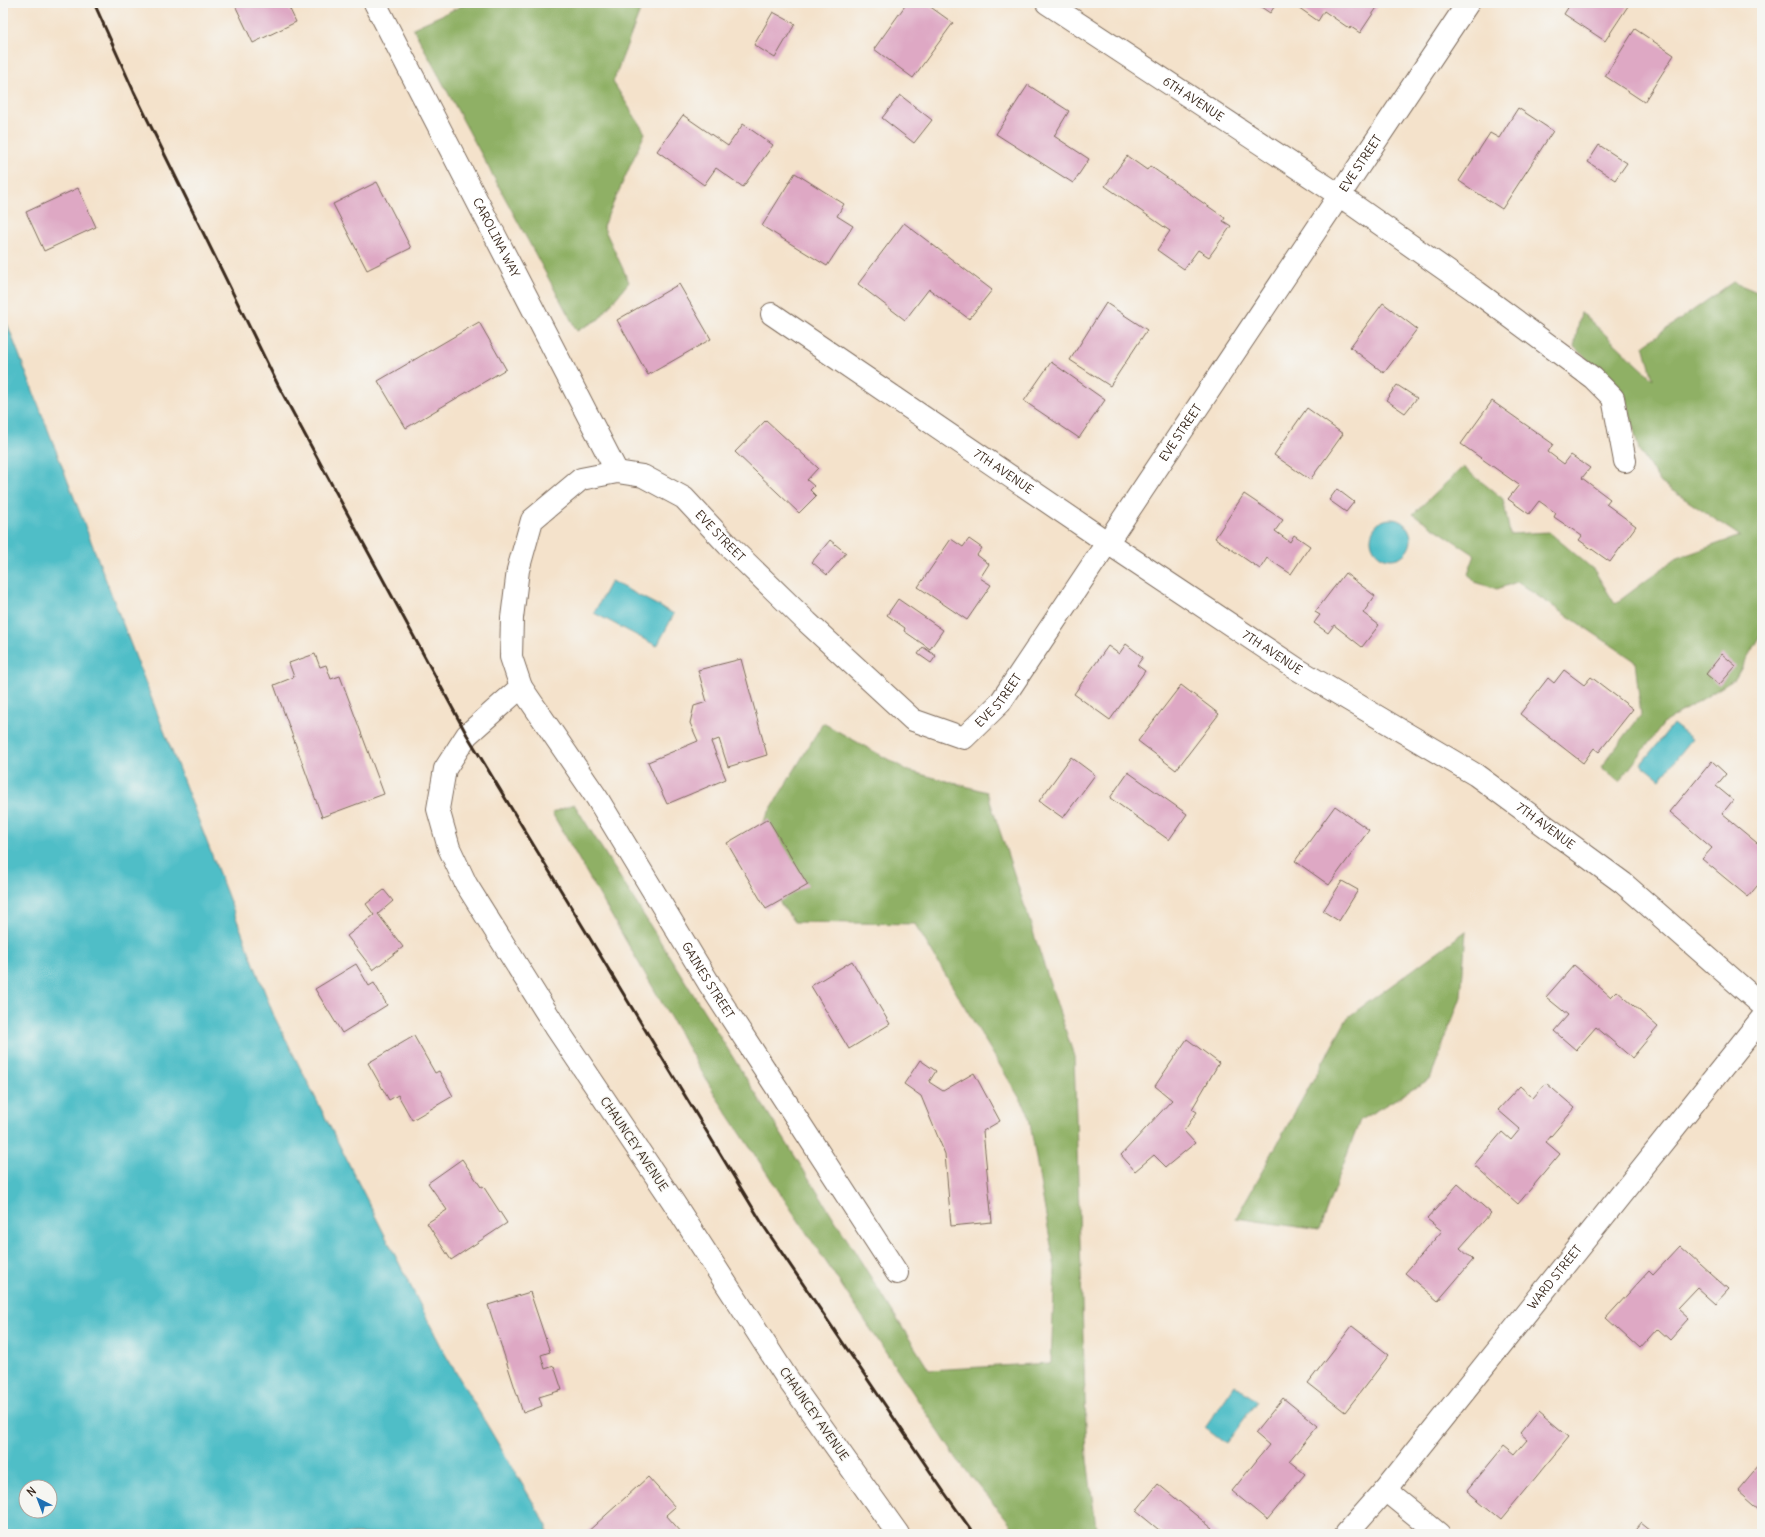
<svg xmlns="http://www.w3.org/2000/svg" width="1765" height="1537" viewBox="0 0 1765 1537" font-family="Delius,sans-serif">
<rect width="100%" height="100%" fill="#f6f6f2"/>
<filter id="ink" filterUnits="userSpaceOnUse"><feTurbulence type="fractalNoise" baseFrequency=".025" numOctaves="2"/><feDisplacementMap in="SourceGraphic" scale="8" xChannelSelector="R" yChannelSelector="G"/><feConvolveMatrix kernelMatrix="1 2 1 2 8 2 1 2 1" color-interpolation-filters="sRGB"/></filter>
<filter id="wash" filterUnits="userSpaceOnUse"><feTurbulence type="fractalNoise" baseFrequency=".012" numOctaves="4" result="noise"/><feDisplacementMap in="SourceGraphic" scale="16" xChannelSelector="R" yChannelSelector="G"/><feGaussianBlur stdDeviation="0.9" result="paint"/><feColorMatrix in="noise" values="0 0 0 0 0 0 0 0 0 0 0 0 0 0 0 0 0 1.4 0 .05"/><feComposite in="paint" operator="in"/></filter>
<g filter="url(#wash)">
<rect width="100%" height="100%" fill="#f4e2cb"/>
<g fill="#8fb065" stroke="#656d42">
<polygon points="468,3 643,3 613,82 645,133 603,226 629,282 599,319 577,331 413,28"/>
<polygon points="1733,282 1762,294 1762,632 1735,679 1665,722 1619,782 1601,767 1641,715 1635,661 1517,582 1497,589 1475,582 1468,574 1475,555 1413,514 1463,467 1503,499 1510,534 1549,532 1594,570 1615,604 1675,559 1740,536 1661,483 1639,450 1625,394 1574,347 1581,312 1653,379 1644,345"/>
<polygon points="823,723 909,771 987,792 1074,1056 1087,1459 1097,1534 1018,1534 957,1459 717,1098 552,813 574,804 929,1370 1051,1363 1055,1268 1028,1112 915,924 794,922 744,853"/>
<polygon points="1466,931 1461,997 1430,1079 1360,1120 1319,1230 1236,1218 1348,1017"/>
</g>
<g fill="#50bec7" stroke="#467472" fill-rule="evenodd">
<path d="M3 313 274 1016 445 1354 547 1526V1534H3ZM26 1487H50V1511H26Z"/>
<circle cx="1391" cy="539" r="20"/>
<polygon points="611,581 674,614 657,646 594,613"/>
<polygon points="1673,724 1692,739 1660,779 1641,764"/>
<polygon points="1235,1385 1257,1401 1226,1444 1205,1428"/>
</g>
<g id="blocks">
<g fill="#dea8c4">
<polygon points="234,3 287,3 296,22 253,43"/>
<polygon points="907,3 925,3 953,23 913,78 874,49"/>
<polygon points="1255,3 1277,3 1270,13"/>
<polygon points="1296,3 1380,3 1360,33 1351,27 1350,29 1324,11 1318,21 1295,5"/>
<polygon points="1571,3 1630,3 1605,41 1564,14"/>
<polygon points="773,12 795,24 775,58 754,45"/>
<polygon points="1635,29 1674,55 1644,102 1605,76"/>
<polygon points="1028,85 1069,111 1054,136 1089,159 1073,183 996,134"/>
<polygon points="900,95 932,120 914,143 882,118"/>
<polygon points="1518,108 1553,131 1502,209 1459,181 1490,133 1499,138"/>
<polygon points="683,115 728,146 743,124 773,145 743,187 716,168 704,185 657,151"/>
<polygon points="1599,145 1627,163 1615,180 1588,162"/>
<polygon points="1127,156 1147,170 1150,166 1225,218 1223,221 1231,226 1209,257 1198,250 1184,269 1157,250 1170,231 1105,186"/>
<polygon points="795,173 844,204 837,216 853,226 827,266 762,226"/>
<polygon points="377,182 411,248 367,270 333,204"/>
<polygon points="78,188 96,227 44,251 26,212"/>
<polygon points="904,223 992,290 969,319 929,289 905,320 858,284"/>
<polygon points="679,284 711,339 648,375 617,320"/>
<polygon points="1106,303 1147,330 1110,386 1070,360"/>
<polygon points="1383,303 1417,329 1384,373 1350,347"/>
<polygon points="479,322 506,369 406,428 378,381"/>
<polygon points="1051,362 1105,400 1079,438 1024,401"/>
<polygon points="1397,385 1417,398 1405,413 1386,400"/>
<polygon points="1492,401 1553,444 1548,452 1564,464 1571,455 1590,468 1582,478 1610,499 1606,504 1636,526 1610,562 1579,540 1582,536 1554,517 1556,513 1539,501 1529,514 1508,499 1519,485 1461,444"/>
<polygon points="1307,408 1343,434 1310,480 1274,455"/>
<polygon points="766,420 818,468 807,480 814,486 810,490 816,496 799,513 735,452"/>
<polygon points="1337,489 1354,502 1346,512 1329,500"/>
<polygon points="1244,494 1283,520 1275,531 1290,542 1294,535 1310,546 1291,574 1267,558 1260,569 1215,538"/>
<polygon points="951,539 963,547 969,539 982,548 977,555 989,564 980,578 991,585 967,620 918,587"/>
<polygon points="830,540 846,553 827,575 812,562"/>
<polygon points="1345,573 1375,596 1363,613 1379,625 1362,647 1334,625 1328,633 1314,623 1320,615 1315,612"/>
<polygon points="898,599 943,630 930,649 904,631 905,628 887,615"/>
<polygon points="1126,644 1143,657 1137,665 1145,671 1110,720 1074,694 1108,646 1119,654"/>
<polygon points="923,647 936,656 931,663 918,654"/>
<polygon points="315,654 320,667 326,665 331,679 340,676 384,794 322,817 274,685 294,677 289,663"/>
<polygon points="1722,654 1736,666 1719,685 1706,674"/>
<polygon points="741,659 767,755 728,767 719,739 711,742 726,779 667,804 648,762 698,741 690,723 694,706 707,702 698,670"/>
<polygon points="1564,670 1584,685 1591,677 1633,709 1599,752 1594,748 1583,763 1520,714 1548,678 1554,683"/>
<polygon points="1181,685 1219,714 1176,770 1138,741"/>
<polygon points="1071,757 1095,775 1063,818 1039,801"/>
<polygon points="1712,761 1726,774 1716,786 1733,800 1722,814 1762,847 1762,880 1748,897 1702,859 1712,848 1670,812"/>
<polygon points="1128,772 1187,814 1169,840 1110,798"/>
<polygon points="1335,806 1369,830 1329,885 1295,861"/>
<polygon points="768,819 808,885 766,909 727,843"/>
<polygon points="1342,881 1358,890 1339,921 1323,911"/>
<polygon points="384,890 393,901 378,914 403,947 373,970 347,936 374,915 366,904"/>
<polygon points="852,961 890,1024 849,1049 811,986"/>
<polygon points="356,964 369,986 374,983 387,1005 342,1033 315,989"/>
<polygon points="1574,965 1611,997 1617,991 1658,1027 1632,1058 1596,1027 1576,1050 1554,1031 1568,1015 1546,997"/>
<polygon points="414,1036 435,1073 439,1071 453,1096 412,1120 398,1095 389,1100 368,1063"/>
<polygon points="1187,1039 1219,1063 1192,1109 1197,1112 1184,1131 1195,1143 1166,1167 1154,1155 1135,1171 1121,1155 1172,1100 1155,1086"/>
<polygon points="920,1060 936,1071 929,1082 943,1091 974,1073 1000,1121 983,1131 992,1222 951,1226 945,1154 921,1096 904,1084"/>
<polygon points="1546,1083 1575,1108 1546,1142 1560,1154 1518,1204 1474,1165 1502,1132 1511,1140 1520,1129 1498,1110 1520,1086 1533,1098"/>
<polygon points="462,1159 481,1187 483,1186 507,1223 451,1260 427,1223 447,1210 428,1183"/>
<polygon points="1458,1184 1491,1213 1460,1248 1473,1260 1438,1301 1405,1273 1442,1231 1427,1219"/>
<polygon points="1680,1246 1729,1290 1716,1304 1697,1287 1677,1308 1689,1319 1670,1340 1658,1329 1640,1349 1606,1318 1649,1271 1653,1275"/>
<polygon points="530,1292 550,1352 541,1355 545,1369 554,1366 562,1390 539,1397 542,1406 523,1413 488,1305"/>
<polygon points="1352,1326 1389,1355 1345,1412 1308,1383"/>
<polygon points="1283,1398 1318,1426 1289,1461 1305,1474 1267,1520 1232,1491 1269,1445 1255,1433"/>
<polygon points="1538,1411 1569,1437 1501,1519 1467,1491 1504,1446 1515,1455 1528,1440 1520,1433"/>
<polygon points="1759,1466 1762,1468 1762,1512 1738,1491"/>
<polygon points="648,1477 675,1507 666,1515 683,1534 585,1534"/>
<polygon points="1158,1484 1219,1534 1164,1534 1136,1511"/>
<polygon points="1642,1522 1657,1534 1632,1534"/>
</g>
</g>
</g>
<g filter="url(#ink)">
<use href="#blocks" fill-opacity="0" stroke="#7c6a5b" stroke-width="1"/>
<g fill="none" stroke-linecap="round" stroke-linejoin="round">
<g stroke="#7c6a5b" stroke-width="24">
<g id="minor">
<path id="s1" d="M375 3 617 472"/>
<path id="s2" d="M1047 3 1339 195 1477 292 1593 378 1613 398 1625 461"/>
<path id="s3" d="M772 314 1108 543 1297 669 1476 775 1623 883 1762 1005"/>
<path id="s4" d="M521 687 597 798 710 985 897 1273"/>
<polyline points="1385,1490 1439,1534"/>
<path id="s5" d="M898 1534 787 1378 672 1200 555 1026 466 884 449 848 438 809 445 769 467 735 521 687 511 657 512 618 518 570 532 520 581 479 617 472 643 476 684 498 728 545 807 622 913 720 964 738 1000 703 1468 3"/>
<path id="s6" d="M1346 1534 1385 1490 1762 1018"/>
</g>
</g>
<use href="#minor" stroke="#fff" stroke-width="22"/>
<polyline stroke="#3b2a1e" stroke-width="3" points="94,3 134,92 278,385 467,735 765,1228 944,1492 974,1534"/>
</g>
</g>
<g text-anchor="middle" stroke-width="3" stroke-linejoin="round" paint-order="stroke">
<g font-size="12" fill="#3b2a1e" stroke="#f6f6f2">
<text dy="4" stroke="none"><textPath href="#s2" startOffset="175">6TH AVENUE</textPath></text>
<text dy="4" stroke="none"><textPath href="#s5" startOffset="2431">EVE STREET</textPath></text>
<text dy="4" stroke="none"><textPath href="#s1" startOffset="264">CAROLINA WAY</textPath></text>
<text dy="4" stroke="none"><textPath href="#s5" startOffset="2107">EVE STREET</textPath></text>
<text dy="4" stroke="none"><textPath href="#s3" startOffset="280">7TH AVENUE</textPath></text>
<text dy="4" stroke="none"><textPath href="#s5" startOffset="1411">EVE STREET</textPath></text>
<text dy="4" stroke="none"><textPath href="#s3" startOffset="604">7TH AVENUE</textPath></text>
<text dy="4" stroke="none"><textPath href="#s5" startOffset="1783">EVE STREET</textPath></text>
<text dy="4" stroke="none"><textPath href="#s3" startOffset="928">7TH AVENUE</textPath></text>
<text dy="4" stroke="none"><textPath href="#s4" startOffset="348">GAINES STREET</textPath></text>
<text transform="translate(634 1144) rotate(56)" y="4">CHAUNCEY AVENUE</text>
<text dy="4" stroke="none"><textPath href="#s6" startOffset="331">WARD STREET</textPath></text>
<text transform="translate(814 1414) rotate(55)" y="4">CHAUNCEY AVENUE</text>
</g>
</g>
<rect width="1765" height="1537" fill="none" stroke="#f6f6f2" stroke-width="16"/>
<g transform="translate(38 1499) rotate(318)"><circle r="19" fill="#f6f6f2" stroke="#aba49d"/>
<path d="M0-3L7 15L0 10L-7 15Z" fill="#1f6fb2"/>
<text y="-6" font-size="11" font-weight="bold" text-anchor="middle" fill="#3b2a1e">N</text>
</g>
</svg>
